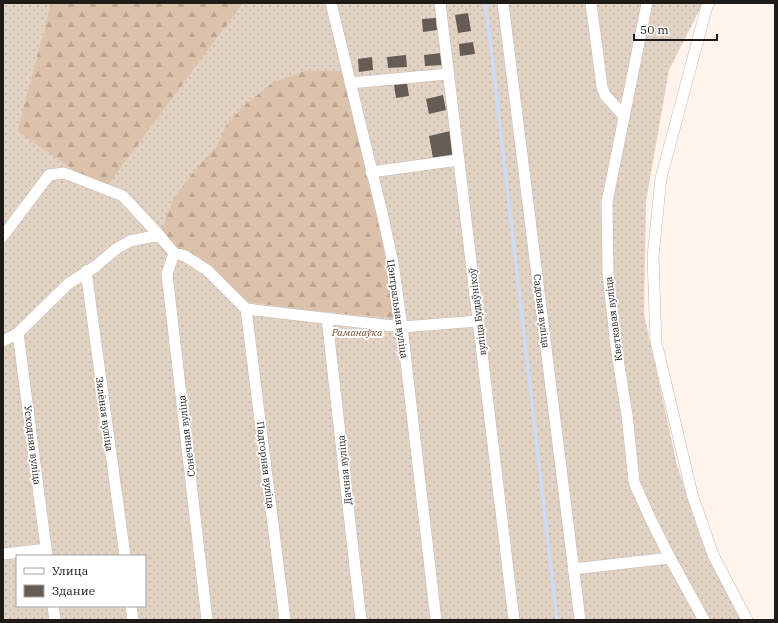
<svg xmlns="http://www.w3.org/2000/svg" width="778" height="623" viewBox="0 0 778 623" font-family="'IBM Plex Serif',serif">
<defs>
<pattern id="grass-dots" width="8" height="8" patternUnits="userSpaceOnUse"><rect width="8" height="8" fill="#e2d2c4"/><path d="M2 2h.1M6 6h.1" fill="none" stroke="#c1b4a8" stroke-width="1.8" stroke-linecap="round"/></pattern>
<pattern id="forest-firs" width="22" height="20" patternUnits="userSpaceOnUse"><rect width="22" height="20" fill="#dcc1ab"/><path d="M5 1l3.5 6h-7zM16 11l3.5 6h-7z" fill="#bca592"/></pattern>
</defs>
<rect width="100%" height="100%" fill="#fef4ec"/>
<path fill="url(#grass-dots)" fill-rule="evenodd" d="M3 3H51L17 131 106 188 243 3H703L669 70 646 201 644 314 677 465 703 545 744 620H3ZM17 556H145V606H17Z"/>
<g fill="url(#forest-firs)">
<polygon points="51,3 243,3 106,188 87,179 17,131"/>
<polygon points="305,71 341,71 356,124 384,240 384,254 392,283 396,318 316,311 248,302 210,265 186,250 176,247 162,230 173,199 196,169 217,146 227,124 245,105 272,83"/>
</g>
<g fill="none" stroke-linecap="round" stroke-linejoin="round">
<polyline stroke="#cbddf9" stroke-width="3.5" points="485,3 490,39 557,620"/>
</g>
<g fill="#645c55">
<polygon points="468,13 471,31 458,33 455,15"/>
<polygon points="436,18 437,30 423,32 422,19"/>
<polygon points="473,42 475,54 460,56 459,44"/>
<polygon points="441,53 442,65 425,66 424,55"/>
<polygon points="406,55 407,67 388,68 387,57"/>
<polygon points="372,57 373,70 359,72 358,59"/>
<polygon points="407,83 409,96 396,98 394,85"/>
<polygon points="443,95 446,110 429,114 426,99"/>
<polygon points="450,131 455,154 433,158 429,136"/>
</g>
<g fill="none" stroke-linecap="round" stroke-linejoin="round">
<g stroke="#c2b9b1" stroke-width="12">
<g id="street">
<polyline points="331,3 383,217 393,263 402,327 436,620"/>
<polyline points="440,3 514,620"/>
<polyline points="503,3 580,620"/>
<polyline points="591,3 602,87 605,95 624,116"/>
<polyline points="647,3 607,202 608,274 616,347 627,415 634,482 650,518 670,558 704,620"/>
<polyline points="709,3 707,6 661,178 653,256 656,342 692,494 713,555 747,620"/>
<polyline points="350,83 448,74"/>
<polyline points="371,172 459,160"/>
<polyline points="3,236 49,175 64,173 123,196 159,235"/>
<polyline points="174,253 167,274 207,620"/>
<polyline points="86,271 125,556"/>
<polyline points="246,309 285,620"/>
<polyline points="327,319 361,620"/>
<polyline points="18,333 47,556"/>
<polyline points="3,341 18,333 68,284 96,266 116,249 130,241 159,235 174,253 185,256 207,270 246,309 402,327 478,321"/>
<polyline points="3,554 46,549"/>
<polyline points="573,569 670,558"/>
<polyline points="53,606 55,620"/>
<polyline points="131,606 133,620"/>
</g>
</g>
<use href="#street" stroke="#fff" stroke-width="11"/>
</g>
<g text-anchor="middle" stroke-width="4" stroke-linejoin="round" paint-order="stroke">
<g font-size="10" fill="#1e1b18" stroke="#fff">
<text transform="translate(398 309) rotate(82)" y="4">Цэнтральная вуліца</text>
<text transform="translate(542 311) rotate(83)" y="4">Садовая вуліца</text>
<text transform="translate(477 312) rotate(-97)" y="4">вуліца Будаўнікоў</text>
<text transform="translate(613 319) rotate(-97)" y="4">Кветкавая вуліца</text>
<text transform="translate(105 414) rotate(82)" y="4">Зялёная вуліца</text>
<text transform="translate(186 436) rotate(-97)" y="4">Сонечная вуліца</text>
<text transform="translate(33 445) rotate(83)" y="4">Усходняя вуліца</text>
<text transform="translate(266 465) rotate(83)" y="4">Падгорная вуліца</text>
<text transform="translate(344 470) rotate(-96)" y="4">Дачная вуліца</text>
</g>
<g font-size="10" font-style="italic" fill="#734d29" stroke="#fff">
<text x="357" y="336">Раманаўка</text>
</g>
</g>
<rect width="778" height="623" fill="none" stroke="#1e1b18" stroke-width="8"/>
<rect x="16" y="555" width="130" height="52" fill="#ffffff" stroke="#a5a4a3"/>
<rect x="24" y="568" width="20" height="6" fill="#ffffff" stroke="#a5a4a3"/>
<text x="52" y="575" font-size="12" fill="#1e1b18">Улица</text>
<rect x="24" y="585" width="20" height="12" fill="#645c55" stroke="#a5a4a3"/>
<text x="52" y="595" font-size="12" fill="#1e1b18">Здание</text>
<path d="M634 34v6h83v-6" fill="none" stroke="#1e1b18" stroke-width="2"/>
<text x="640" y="34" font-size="12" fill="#1e1b18" stroke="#ffffff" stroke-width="3" paint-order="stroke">50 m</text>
</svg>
